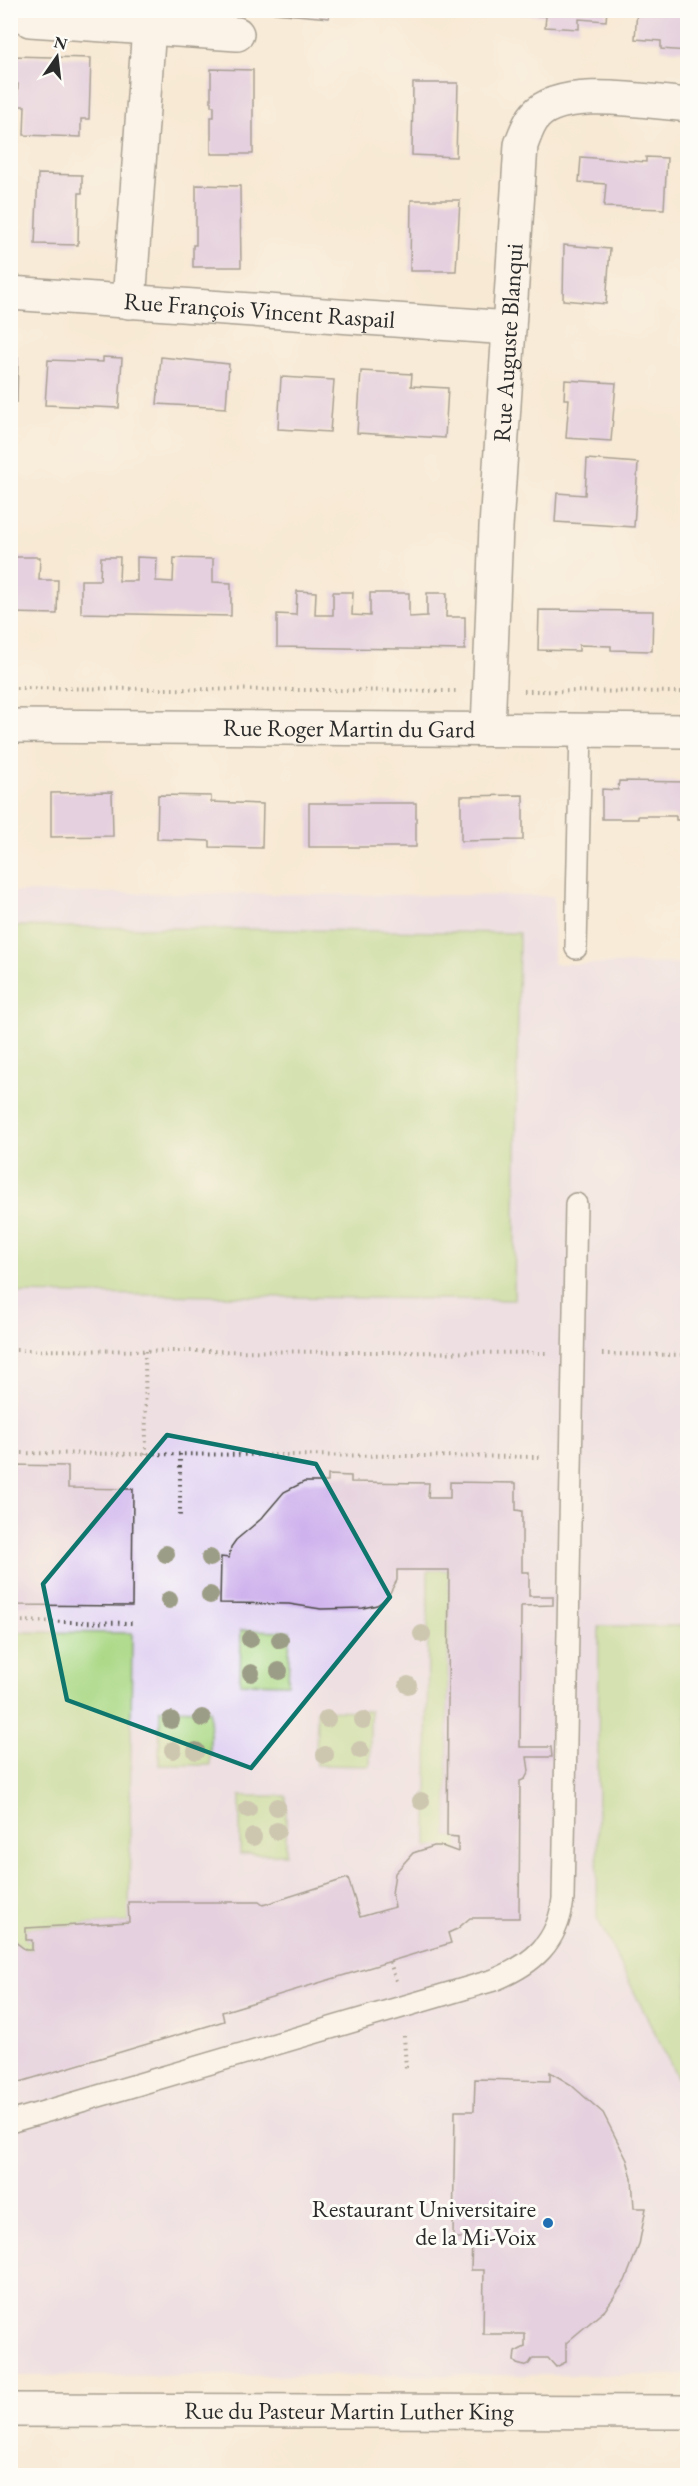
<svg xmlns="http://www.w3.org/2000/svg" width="698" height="2486" viewBox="0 0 698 2486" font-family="'EB Garamond',serif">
<rect width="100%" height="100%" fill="#fdfcf7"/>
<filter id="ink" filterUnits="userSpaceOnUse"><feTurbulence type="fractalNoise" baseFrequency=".0167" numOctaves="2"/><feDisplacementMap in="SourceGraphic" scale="12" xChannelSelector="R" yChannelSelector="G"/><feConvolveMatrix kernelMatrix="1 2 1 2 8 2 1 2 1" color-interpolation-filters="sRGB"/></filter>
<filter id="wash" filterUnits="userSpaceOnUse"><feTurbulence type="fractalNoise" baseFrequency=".008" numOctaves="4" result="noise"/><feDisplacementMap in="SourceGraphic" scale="24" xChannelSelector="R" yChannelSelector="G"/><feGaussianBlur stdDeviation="1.35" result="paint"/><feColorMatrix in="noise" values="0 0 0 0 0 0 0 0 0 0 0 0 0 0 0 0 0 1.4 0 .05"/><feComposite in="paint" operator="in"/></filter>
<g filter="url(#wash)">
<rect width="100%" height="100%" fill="#f7e9d4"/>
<polygon fill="#e2d4f3" points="11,892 554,896 553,964 687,963 687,1626 600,1626 597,1918 687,2097 687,2375 11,2376"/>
<g fill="#aad885" stroke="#6a8258" stroke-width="1.5">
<polygon points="11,926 519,933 514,1300 11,1293"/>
<polygon points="428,1570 449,1570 447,1836 458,1837 458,1852 434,1846 427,1847"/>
<polygon points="599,1626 687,1626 687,2097 597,1918"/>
<polygon points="241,1630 290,1631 288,1684 240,1683"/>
<polygon points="11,1632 132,1633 129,1922 26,1928 26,1940 32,1940 32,1950 26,1950 11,1938"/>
<polygon points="160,1709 210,1710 210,1765 159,1765"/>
<polygon points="317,1710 370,1711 370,1766 316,1765"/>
<rect x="240" y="1796" width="46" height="58"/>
</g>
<g id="blocks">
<g fill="#ceb1ed">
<polygon points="274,10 330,10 329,18 274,13"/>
<polygon points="520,10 607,10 606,21 579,19 579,29 545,27 546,16 519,15"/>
<polygon points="637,10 688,10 688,51 661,49 661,41 635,39"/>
<polygon points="11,56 91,58 89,119 81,119 81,137 24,135 25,106 17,106 18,84 10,84"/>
<polygon points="211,69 253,70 253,154 211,154 211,117 214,117 214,106 211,106"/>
<polygon points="413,83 458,83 456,157 412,155"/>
<polygon points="581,157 646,162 646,157 667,158 664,209 604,207 606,184 579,182"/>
<polygon points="38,174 82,175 82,193 79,193 78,245 35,244"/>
<polygon points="196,185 240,186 241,267 193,267 193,245 196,245"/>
<polygon points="411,200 460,200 456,271 410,271"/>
<polygon points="564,245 610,249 606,304 563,300"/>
<polygon points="10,356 18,357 17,402 10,402"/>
<polygon points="103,357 122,358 119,408 45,405 48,360 103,362"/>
<polygon points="161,357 229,364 226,408 157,404"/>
<polygon points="361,371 412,374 411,386 448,388 445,438 357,433"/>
<polygon points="281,377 334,380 330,432 278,429"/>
<polygon points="565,380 616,383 611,441 566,438 569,399 564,399"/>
<polygon points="587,459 638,463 634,527 555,522 557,493 585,495"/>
<polygon points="10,557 40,557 39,580 58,580 57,614 10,613"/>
<polygon points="101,557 120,557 119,581 137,581 137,557 157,558 156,581 173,582 174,558 213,559 213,582 231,583 231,616 81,613 81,580 100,580"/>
<polygon points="297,591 316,592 315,615 333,615 333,592 353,592 352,615 370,616 370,593 409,593 409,617 427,616 427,593 447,593 446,617 465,617 465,650 277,647 277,614 296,615"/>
<polygon points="539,610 653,611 652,651 611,650 611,646 579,645 579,651 538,650"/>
<polygon points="619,781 688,782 688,820 676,820 676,816 638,816 638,819 602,819 602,789 618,790"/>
<polygon points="112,792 113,836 51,837 51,793"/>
<polygon points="158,795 211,796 211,802 263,804 262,848 210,847 210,841 157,839"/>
<polygon points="523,795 523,840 461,841 461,796"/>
<rect x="309" y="803" width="107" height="44"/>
<polygon points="10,1465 68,1466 68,1488 133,1489 132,1606 10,1605"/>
<polygon points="328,1475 351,1476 351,1482 429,1483 428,1498 450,1498 450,1482 516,1483 516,1510 522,1511 522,1572 529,1572 529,1596 553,1596 553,1605 521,1606 520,1747 551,1747 552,1757 527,1757 529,1771 525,1779 520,1781 519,1918 470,1918 457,1929 448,1933 451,1943 222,2012 224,2021 211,2025 10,2085 10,1938 26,1950 32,1950 32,1940 26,1940 26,1928 129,1922 128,1902 259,1902 263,1905 348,1878 360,1917 395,1907 392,1894 395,1873 413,1853 434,1846 442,1846 458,1852 458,1837 447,1836 449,1570 397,1570 397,1580 387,1598 377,1605 363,1608 321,1609 289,1604 220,1603 221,1557 229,1558 231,1547 236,1540 261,1519 284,1492 304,1482 328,1482"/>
<polygon points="550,2072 570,2084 603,2113 627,2160 632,2178 634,2208 646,2208 639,2245 625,2281 605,2310 566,2343 566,2362 556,2367 548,2358 533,2358 529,2364 524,2366 517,2364 514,2361 515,2352 525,2347 525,2334 483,2334 484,2270 471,2270 472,2238 453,2238 455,2111 474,2111 475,2079 550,2081"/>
</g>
</g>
</g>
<g filter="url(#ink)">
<use href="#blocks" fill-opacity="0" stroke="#4a4844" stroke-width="1.5"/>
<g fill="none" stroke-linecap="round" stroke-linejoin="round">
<g stroke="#4a4844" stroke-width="24">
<g id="lane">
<polyline points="576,948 581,730"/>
<path d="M10 2122 494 1980C533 1964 558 1943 563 1899L576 1204"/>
</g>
</g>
<g stroke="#4a4844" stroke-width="36">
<g id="street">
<polyline points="30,20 237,34"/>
<path id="s1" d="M10 293 509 328"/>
<polyline points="129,302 149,27"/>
<path id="s2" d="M10 726 688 731"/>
<path id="s3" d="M488 729 496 527 521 145C525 135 528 124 535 116 561 85 650 102 688 105"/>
</g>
</g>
<g stroke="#4a4844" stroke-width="36">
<g id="secondary">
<path id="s4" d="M10 2410 688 2412"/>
</g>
</g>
<g stroke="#4a4844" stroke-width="4" stroke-dasharray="1.5 4.5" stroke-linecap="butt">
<polyline points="10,688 457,691"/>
<polyline points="524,691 688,692"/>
<polyline points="10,1350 547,1353"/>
<polyline points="145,1351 146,1454"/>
<polyline points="602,1354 688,1355"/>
<polyline points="10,1453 544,1457"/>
<polyline points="180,1454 180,1518"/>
<polyline points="10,1621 132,1623"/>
<polyline points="390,1962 396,1981"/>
<polyline points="404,2036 406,2068"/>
</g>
<use href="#lane" stroke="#fff" stroke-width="21"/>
<use href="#street" stroke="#fff" stroke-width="33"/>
<use href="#secondary" stroke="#fff" stroke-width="33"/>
</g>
<g fill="#9c9d86">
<circle cx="166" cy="1554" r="9"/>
<circle cx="210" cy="1558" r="9"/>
<circle cx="210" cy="1595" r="9"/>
<circle cx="169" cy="1600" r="9"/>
<circle cx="422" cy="1634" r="9"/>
<circle cx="250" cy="1639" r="9"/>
<circle cx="280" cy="1640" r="9"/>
<circle cx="279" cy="1671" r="9"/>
<circle cx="251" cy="1673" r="9"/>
<circle cx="408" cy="1685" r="9"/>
<circle cx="202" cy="1718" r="9"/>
<circle cx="327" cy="1719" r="9"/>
<circle cx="171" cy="1720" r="9"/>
<circle cx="363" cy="1720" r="9"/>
<circle cx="173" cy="1750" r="9"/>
<circle cx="360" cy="1750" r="9"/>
<circle cx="196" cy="1751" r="9"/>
<circle cx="325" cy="1755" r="9"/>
<circle cx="421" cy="1801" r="9"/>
<circle cx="277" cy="1807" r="9"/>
<circle cx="248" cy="1809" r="9"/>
<circle cx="277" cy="1831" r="9"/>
<circle cx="253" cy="1837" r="9"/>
</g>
</g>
<path d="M0 0H698V2486H0ZM167 1435 316 1464 390 1597 251 1768 67 1700 43 1584Z" fill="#f7e9d4" fill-opacity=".55" fill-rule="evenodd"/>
<path fill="none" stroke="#0f766e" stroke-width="4.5" stroke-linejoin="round" d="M167 1435 316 1464 390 1597 251 1768 67 1700 43 1584Z"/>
<circle fill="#1f6fb2" stroke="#fdfcf7" stroke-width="2" cx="548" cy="2223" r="6"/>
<g text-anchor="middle" stroke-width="6" stroke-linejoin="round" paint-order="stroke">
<g font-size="24" fill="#2b2b2b" stroke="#fdfcf7">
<text dy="8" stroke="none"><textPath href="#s1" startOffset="250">Rue François Vincent Raspail</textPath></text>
<text dy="8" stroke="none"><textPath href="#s3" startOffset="387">Rue Auguste Blanqui</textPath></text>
<text dy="8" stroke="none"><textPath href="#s2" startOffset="339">Rue Roger Martin du Gard</textPath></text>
<text dy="8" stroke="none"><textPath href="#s4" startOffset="339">Rue du Pasteur Martin Luther King</textPath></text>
</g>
<g font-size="24" fill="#2b2b2b" stroke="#fdfcf7" text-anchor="end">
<text x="536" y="2217">Restaurant Universitaire<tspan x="536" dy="28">de la Mi-Voix</tspan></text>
</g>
</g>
<rect width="698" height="2486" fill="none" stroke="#fdfcf7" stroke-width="36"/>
<g transform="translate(57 57) rotate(14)" stroke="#fdfcf7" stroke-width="4.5" paint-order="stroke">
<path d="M0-4.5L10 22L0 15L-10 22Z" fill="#2b2b2b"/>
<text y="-9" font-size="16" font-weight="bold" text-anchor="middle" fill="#2b2b2b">N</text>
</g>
</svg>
